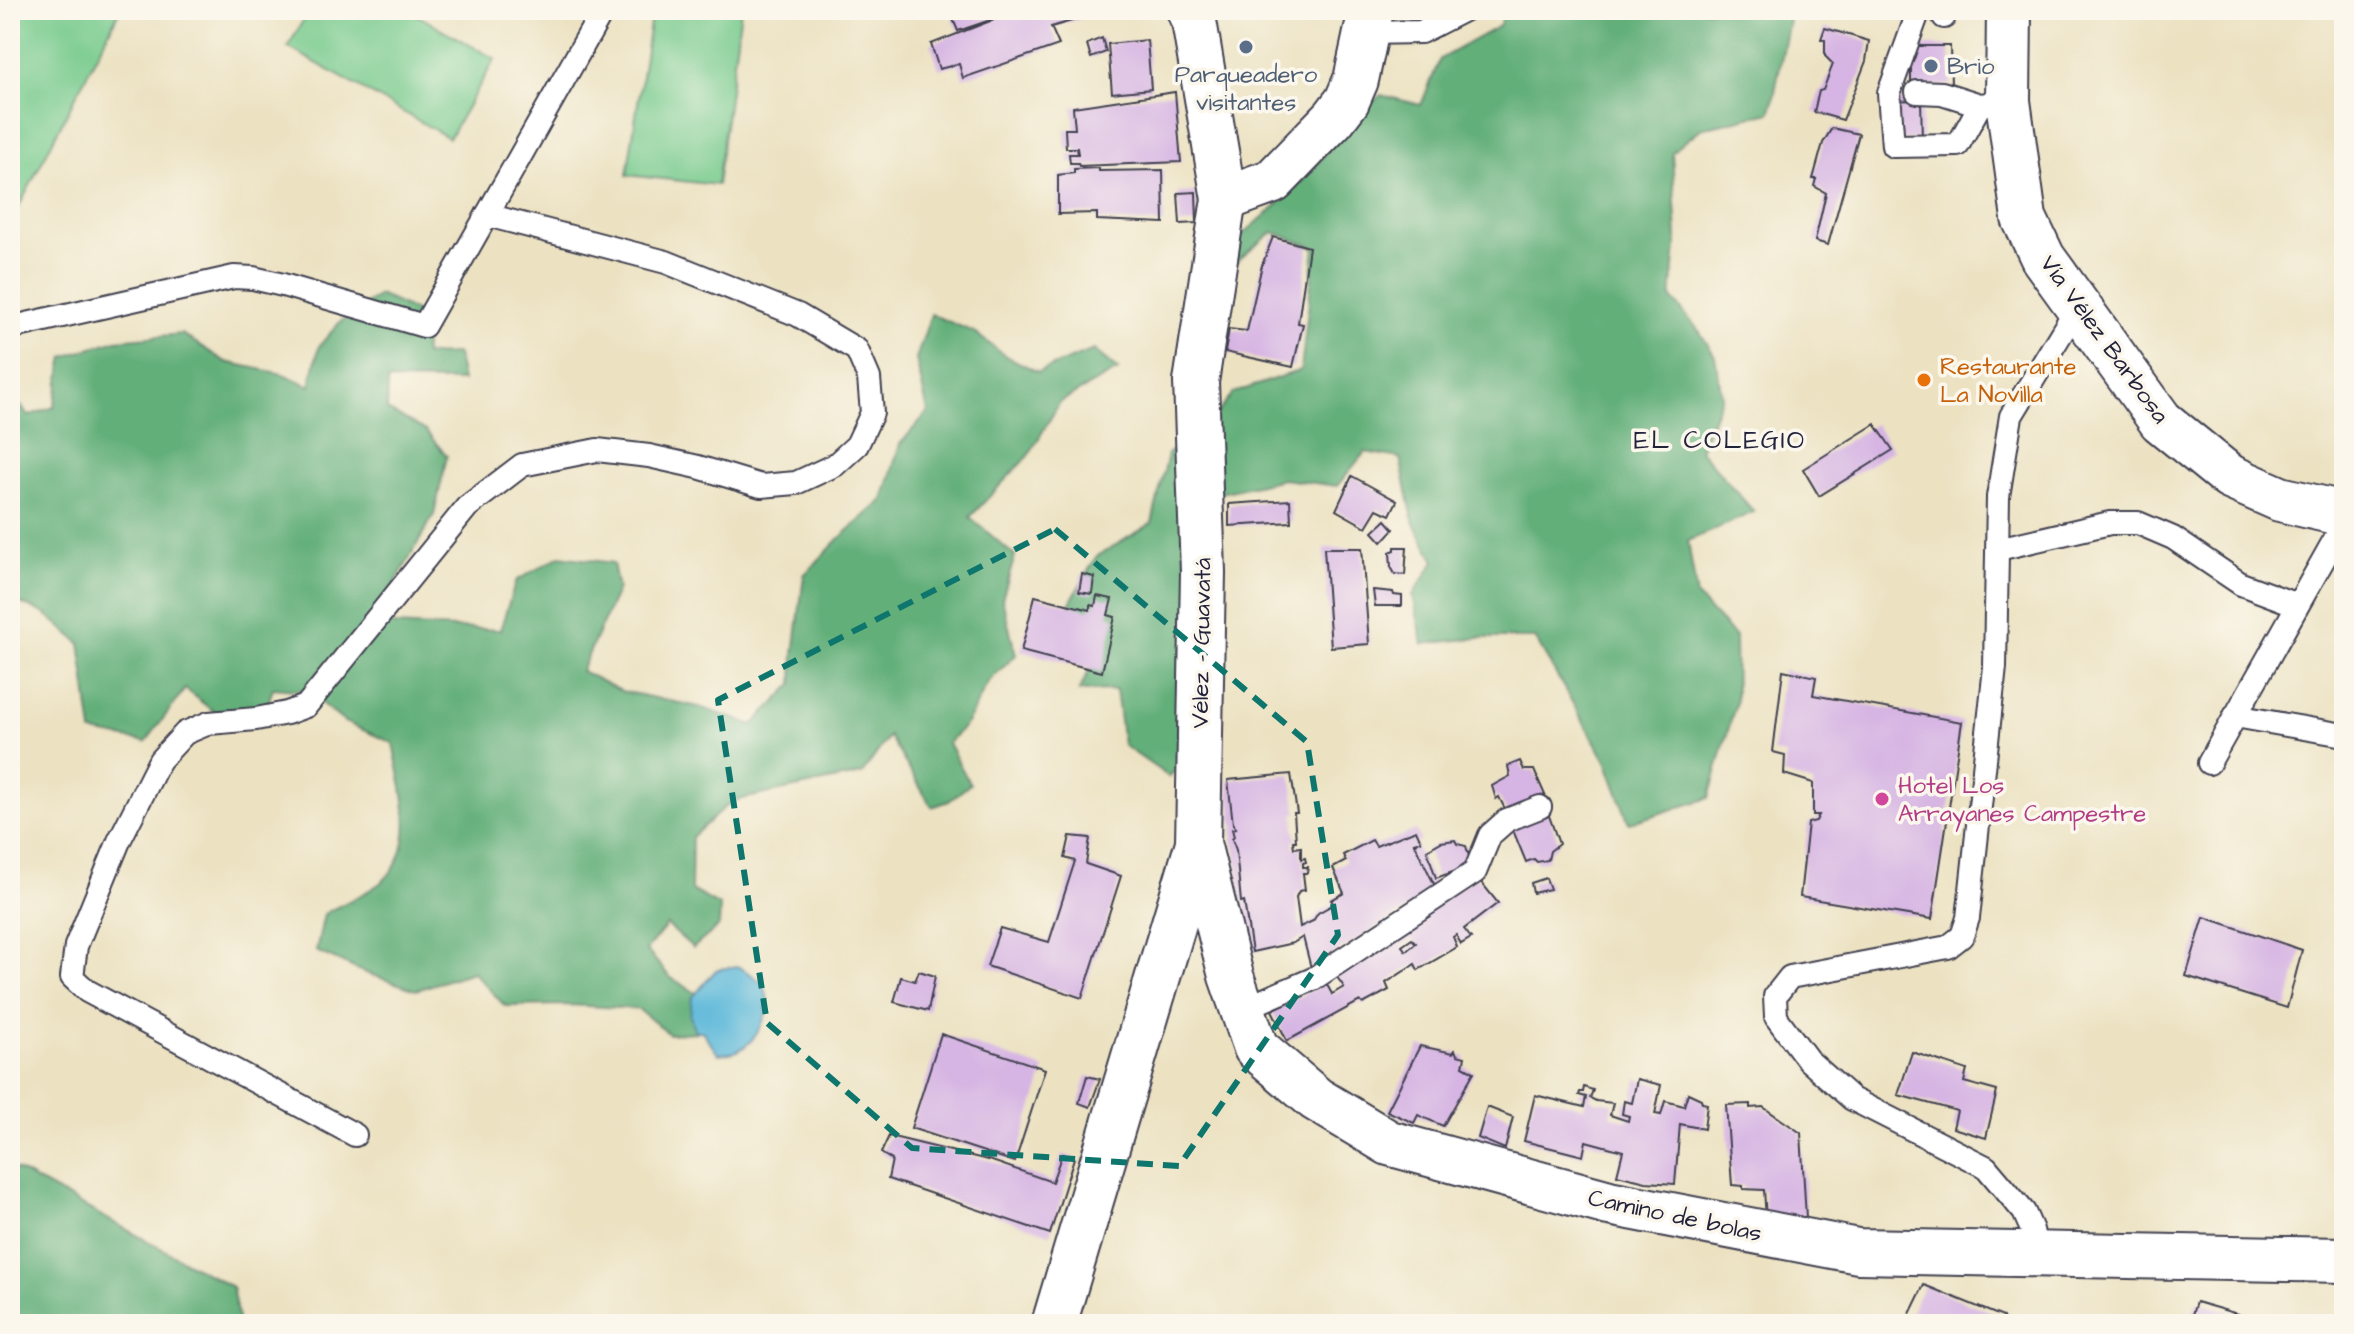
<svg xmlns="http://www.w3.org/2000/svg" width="2354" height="1334" viewBox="0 0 2354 1334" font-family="'Architects Daughter',sans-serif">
<rect width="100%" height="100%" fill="#fbf7ec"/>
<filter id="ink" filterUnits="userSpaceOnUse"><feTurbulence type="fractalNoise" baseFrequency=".0125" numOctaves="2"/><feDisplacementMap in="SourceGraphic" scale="16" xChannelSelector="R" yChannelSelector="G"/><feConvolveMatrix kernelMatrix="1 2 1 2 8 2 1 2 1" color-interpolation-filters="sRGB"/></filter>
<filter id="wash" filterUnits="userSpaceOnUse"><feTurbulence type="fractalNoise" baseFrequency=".006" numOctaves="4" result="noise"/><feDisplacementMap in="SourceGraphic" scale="32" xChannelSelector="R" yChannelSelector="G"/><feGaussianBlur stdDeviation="1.8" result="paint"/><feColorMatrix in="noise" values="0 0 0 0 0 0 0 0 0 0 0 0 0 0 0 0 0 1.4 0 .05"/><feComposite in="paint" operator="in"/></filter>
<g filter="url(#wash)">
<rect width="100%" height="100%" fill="#ece2c2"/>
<g fill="#78cb8e" stroke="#4d7664" stroke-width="2">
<polygon points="10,10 120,10 10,224"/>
<polygon points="309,10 408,10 495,59 449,138 288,47"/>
<polygon points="652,10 741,10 717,185 627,175"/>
</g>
<g fill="#62af79" stroke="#42685a" stroke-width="2">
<polygon points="1506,10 1791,10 1771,112 1702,128 1672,152 1677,237 1671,297 1700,332 1715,356 1722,397 1700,450 1754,512 1688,541 1697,597 1735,637 1736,702 1709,798 1629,823 1606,761 1535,638 1478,638 1423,644 1413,595 1435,561 1414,524 1400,458 1365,452 1337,486 1283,479 1216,494 1193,751 1169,777 1123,745 1116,690 1079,691 1094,661 1067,608 1096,557 1152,523 1168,454 1216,415 1233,393 1301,370 1315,248 1273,232 1232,265 1233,243 1278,204 1314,168 1352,119 1381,95 1421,105 1440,59 1499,26"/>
<path d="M379 295 424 315 425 355 457 354 462 381 388 380 387 410 425 430 447 456 434 515 372 624 500 630 516 581 560 556 613 563 618 589 581 671 621 691 699 707 753 725 793 684 794 654 804 575 841 537 883 500 900 444 928 412 916 359 931 314 974 332 1004 355 1038 372 1094 350 1118 370 1060 402 1029 455 970 517 1015 556 1002 599 1016 655 988 682 967 723 948 743 970 784 949 801 932 807 889 736 862 774 732 801 692 837 691 890 720 906 719 926 693 948 667 925 646 950 670 977 701 996 696 1032 669 1034 638 1009 569 1005 505 1006 473 972 416 990 363 972 316 951 324 914C341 904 371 892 384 880 421 843 401 788 393 743L344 722 306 691 273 688 264 717 223 719 185 689 146 742 92 732 80 643 44 613 10 599V390L28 416 54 407 64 357 116 340 182 334 226 362 283 374 310 386 319 346 340 322Z"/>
<polygon points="10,1166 232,1287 239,1324 10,1324"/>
</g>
<path fill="#5bb8d9" stroke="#3e6d8a" stroke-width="2" d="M737 966C747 972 762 979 766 991 772 1013 757 1042 737 1051 732 1054 724 1053 718 1054L702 1031H695L690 1016 692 998 716 970Z"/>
<g id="blocks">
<g fill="#d6b4e3" fill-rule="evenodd">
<polygon points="949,10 1110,10 1051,27 1059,45 963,78 959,64 939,69 931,44 1011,13 958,31"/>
<polygon points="1825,28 1869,41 1866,61 1843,120 1814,112 1819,91 1823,90 1833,64 1825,56 1825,40 1821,39"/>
<polygon points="1102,38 1106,52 1091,58 1087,44"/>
<polygon points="1147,40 1151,89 1112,93 1108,44"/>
<polygon points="1911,46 1950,46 1951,85 1911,86"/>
<polygon points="1175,92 1181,162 1079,166 1078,163 1070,163 1069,154 1078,154 1077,148 1066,148 1065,129 1075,129 1073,107"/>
<polygon points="1921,100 1922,139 1885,140 1884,101"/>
<polygon points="1832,128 1859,134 1828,245 1815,241 1826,193 1814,186 1816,179 1813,179 1823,143"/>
<polygon points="1099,168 1099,171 1163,170 1164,223 1097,220 1097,213 1058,214 1058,175 1074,173 1074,169"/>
<polygon points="1196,192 1197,223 1180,224 1178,193"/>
<polygon points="1273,237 1309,247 1298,323 1303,324 1293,367 1225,352 1229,329 1247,331 1262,265"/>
<polygon points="1875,424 1893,450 1819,496 1803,469"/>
<polygon points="1352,476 1397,501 1390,515 1377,509 1366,527 1336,510"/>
<polygon points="1290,500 1291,522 1229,526 1229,504"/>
<polygon points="1386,520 1394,529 1382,542 1373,532"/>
<polygon points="1395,547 1407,547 1405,575 1395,574 1391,567 1390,552 1395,550"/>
<polygon points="1324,548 1362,548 1369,644 1331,647"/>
<polygon points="1082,574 1094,577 1092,594 1079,592"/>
<polygon points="1373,590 1393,592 1394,595 1402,596 1402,606 1375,606"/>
<polygon points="1035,596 1090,610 1090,605 1095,606 1097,596 1112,599 1108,615 1115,617 1102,672 1021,651"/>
<polygon points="1783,670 1816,677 1813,695 1962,722 1932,919 1800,897 1808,823 1816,821 1819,815 1813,815 1813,783 1784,774 1785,755 1773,752"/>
<polygon points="1520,761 1524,770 1534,770 1545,795 1508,815 1499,797 1496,799 1492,786 1510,776 1508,766"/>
<polygon points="1291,774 1297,813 1294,813 1296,841 1293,841 1294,848 1301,847 1301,859 1305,858 1306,862 1303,863 1303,867 1308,867 1307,873 1303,873 1305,890 1299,891 1296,897 1300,927 1313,921 1318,913 1334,904 1331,900 1344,893 1333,868 1346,861 1343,855 1372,840 1376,846 1416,830 1421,841 1414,843 1437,890 1311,968 1303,937 1293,943 1252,952 1244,901 1241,902 1236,850 1232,839 1234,837 1232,829 1236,828 1233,824 1228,780"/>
<polygon points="1548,813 1559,844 1550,851 1548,860 1537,862 1534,859 1526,862 1510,823"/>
<polygon points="1070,836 1090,838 1086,864 1121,876 1082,998 987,966 1000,928 1049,942 1075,861 1065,858"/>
<polygon points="1455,840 1457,844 1466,846 1471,863 1467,867 1436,878 1427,850 1441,842"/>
<path d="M1477 877 1498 903 1464 929 1471 938 1461 944 1456 935 1453 937 1457 947 1418 970 1415 964 1386 983 1389 990 1363 1004 1360 1001 1287 1041 1272 1010 1326 983 1332 994 1344 987 1334 973ZM1412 939 1416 943 1406 951 1402 946Z"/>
<polygon points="1546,878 1550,889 1533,893 1531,883"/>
<polygon points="2204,917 2302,950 2287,1008 2186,976"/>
<polygon points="919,971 935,976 928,1011 894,1002 901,977 915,981"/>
<polygon points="941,1034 1045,1069 1015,1162 911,1128"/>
<polygon points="1420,1046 1453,1053 1455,1050 1457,1055 1465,1057 1463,1066 1474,1072 1443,1126 1418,1115 1414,1123 1387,1111"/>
<polygon points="1912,1052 1967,1070 1964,1082 1997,1091 1986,1138 1953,1128 1957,1111 1898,1095"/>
<polygon points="1087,1076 1100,1079 1090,1107 1079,1103"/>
<polygon points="1637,1079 1661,1085 1655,1114 1661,1115 1665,1101 1684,1106 1688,1093 1701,1099 1702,1103 1707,1104 1704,1129 1680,1124 1675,1184 1646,1182 1617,1175 1623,1151 1586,1141 1583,1156 1524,1141 1535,1095 1584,1107 1586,1097 1579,1095 1580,1092 1583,1092 1584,1087 1593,1090 1590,1098 1596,1101 1613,1103 1610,1115 1628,1121 1629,1116 1622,1114 1624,1101 1632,1103"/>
<polygon points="1750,1104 1750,1108 1763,1107 1801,1133 1806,1218 1766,1218 1764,1190 1743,1189 1743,1186 1732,1185 1726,1105"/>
<polygon points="1487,1107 1513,1117 1505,1149 1478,1138"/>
<polygon points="889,1136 992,1161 1052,1182 1062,1154 1074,1158 1050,1234 888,1179 892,1160 881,1153"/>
<polygon points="1924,1285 2003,1317 2005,1324 1905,1324"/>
<polygon points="2196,1302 2269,1323 2269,1324 2189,1324"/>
</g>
</g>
</g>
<g filter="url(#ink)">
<use href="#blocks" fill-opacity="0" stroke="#403f4f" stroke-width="2"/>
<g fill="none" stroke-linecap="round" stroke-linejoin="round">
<g stroke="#403f4f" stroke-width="26">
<g id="lane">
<polyline points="1919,10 1889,93 1893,146 1958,145 1980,105"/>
<polyline points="1944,17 1945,10"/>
<polyline points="1366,33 1421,32 1464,10"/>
<polyline points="1917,92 1942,93 1980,105 1993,103"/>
<polyline points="10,325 18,326 234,277 253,278 283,285 424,326 603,10"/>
<polyline points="1998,549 2110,523 2138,523 2173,538 2241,584 2297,605"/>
<polyline points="2235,716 2344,735"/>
<polyline points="2209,763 2344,523"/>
<polyline points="1243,1009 1313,979 1475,872 1490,835 1507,820 1540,807"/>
<polyline points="355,1135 87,991 72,977 76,946 119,841 160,760 185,733 209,723 256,719 287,713 306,706 467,507 522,465 597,450 649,456 698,467 761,486 796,483 835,465 857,445 872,413 869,378 857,350 798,315 666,262 487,215"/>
<polyline points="2037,1253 2032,1230 2024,1212 1986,1167 1852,1099 1808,1060 1776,1017 1775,996 1790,977 1948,947 1962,936 1968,918 1995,667 1998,497 2011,416 2078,306"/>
</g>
</g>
<g stroke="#403f4f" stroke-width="48">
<polyline id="street" points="1198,843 1231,976 1256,1048 1316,1099 1389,1143 1609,1203 1858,1251 2344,1260"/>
</g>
<g stroke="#403f4f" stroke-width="48">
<g id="secondary">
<polyline points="1224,199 1273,181 1334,118 1347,101 1356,80 1371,10"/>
<polyline points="1054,1324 1198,843 1203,572 1196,382 1224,199 1194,21 1189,10"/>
</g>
</g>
<g stroke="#403f4f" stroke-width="48">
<polyline id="primary" points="2009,10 2008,101 2024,218 2043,258 2161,421 2230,477 2280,499 2344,514"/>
</g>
<use href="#lane" stroke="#fff" stroke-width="22"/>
<use href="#street" stroke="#fff" stroke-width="44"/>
<use href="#secondary" stroke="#fff" stroke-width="44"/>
<use href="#primary" stroke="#fff" stroke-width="44"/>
</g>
</g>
<path fill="none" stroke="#0f766e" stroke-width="6" stroke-dasharray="16 10" stroke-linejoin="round" d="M1055 529 1307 742 1338 935 1179 1166 912 1148 767 1023 718 700Z"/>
<g fill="#5c6f8a" stroke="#fbf7ec" stroke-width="3">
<circle cx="1246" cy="47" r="8"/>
<circle cx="1931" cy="66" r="8"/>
</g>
<circle fill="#e8710a" stroke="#fbf7ec" stroke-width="3" cx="1924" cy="380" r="8"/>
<circle fill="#d1479c" stroke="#fbf7ec" stroke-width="3" cx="1882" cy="799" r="8"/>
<g text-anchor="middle" stroke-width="7" stroke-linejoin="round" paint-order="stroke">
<g font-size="24" fill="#4e5e75" stroke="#fbf7ec" text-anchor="start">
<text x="1947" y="74">Brio</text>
<text x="1246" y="82" text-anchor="middle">Parqueadero<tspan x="1246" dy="28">visitantes</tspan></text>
</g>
<g font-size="24" fill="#22223b" stroke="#fbf7ec">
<text transform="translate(2105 339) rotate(54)" y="8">Vía Vélez Barbosa</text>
<text transform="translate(1201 643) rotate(-89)" y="8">Vélez - Guavatá</text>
<text transform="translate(1675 1215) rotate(12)" y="8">Camino de bolas</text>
</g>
<g font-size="24" fill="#c56008" stroke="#fbf7ec" text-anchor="start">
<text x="1940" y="374">Restaurante<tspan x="1940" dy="28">La Novilla</tspan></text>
</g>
<g font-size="24" fill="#b23c85" stroke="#fbf7ec" text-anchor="start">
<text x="1898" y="793">Hotel Los<tspan x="1898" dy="28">Arrayanes Campestre</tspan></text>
</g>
<g font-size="26" letter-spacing="2" fill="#22223b" stroke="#fbf7ec">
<text x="1720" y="448">EL COLEGIO</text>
</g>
</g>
<rect width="2354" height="1334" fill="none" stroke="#fbf7ec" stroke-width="40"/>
</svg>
